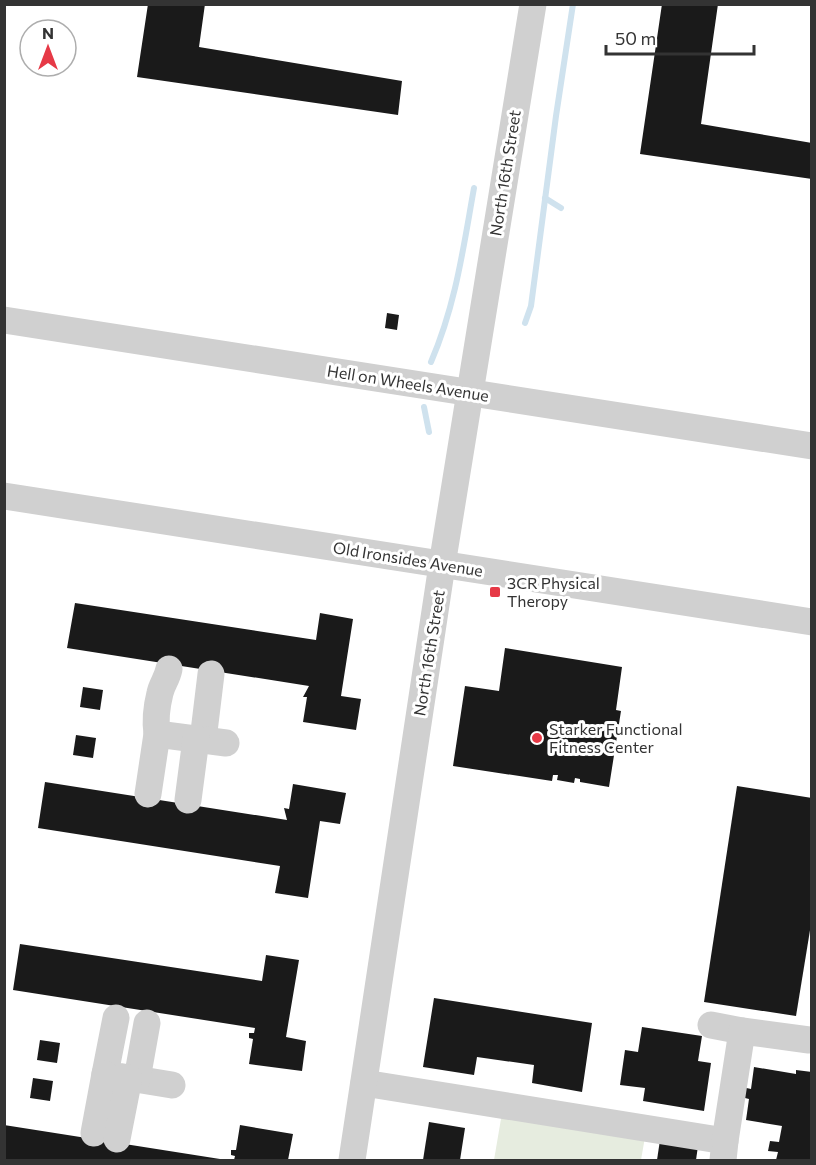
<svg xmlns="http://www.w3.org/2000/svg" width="816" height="1165" viewBox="0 0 816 1165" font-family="Commissioner,sans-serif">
<rect width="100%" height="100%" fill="#fff"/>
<polygon fill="#e6ecdf" points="502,1113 645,1137 641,1160 494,1160"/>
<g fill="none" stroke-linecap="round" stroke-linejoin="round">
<g stroke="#cfe2ee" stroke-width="6">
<polyline points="545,198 561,208"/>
<polyline points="525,323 531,306 556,116 573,4"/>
<path d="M431 362C456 304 463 249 474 188"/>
<polyline points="424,407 429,432"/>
</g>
</g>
<g fill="#1a1a1a">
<polygon points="148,4 205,4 199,47 402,81 398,115 137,77"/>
<polygon points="662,4 718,4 701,124 812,143 812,179 640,154"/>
<polygon points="387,313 399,315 397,330 385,328"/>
<polygon points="75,603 316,640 320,613 353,619 341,696 361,699 356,730 303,722 307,697 303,697 309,686 67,648"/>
<polygon points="505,648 622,667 616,710 621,711 609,787 580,782 580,779 575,778 574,783 557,780 558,775 553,775 552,781 453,766 465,686 499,691"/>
<polygon points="83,687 103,690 100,710 80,707"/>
<polygon points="76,735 96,738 93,758 73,755"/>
<polygon points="45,782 287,820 284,808 289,809 293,784 346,793 340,824 320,821 308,898 275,893 280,866 38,828"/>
<polygon points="737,786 812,798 812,918 796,1016 704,1002"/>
<polygon points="20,944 262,981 266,955 299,960 286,1037 306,1041 302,1071 249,1064 253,1039 249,1038 249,1033 254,1033 255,1028 13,990"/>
<polygon points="434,998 592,1023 582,1092 532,1083 534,1065 477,1057 474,1075 423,1067"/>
<polygon points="642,1027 702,1036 698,1061 711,1063 704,1111 643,1101 645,1088 620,1085 625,1050 638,1052"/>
<polygon points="40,1040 60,1043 57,1063 37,1060"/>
<polygon points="754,1067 796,1074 796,1070 812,1072 812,1160 776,1160 778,1152 768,1151 770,1141 779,1142 782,1126 746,1120 749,1099 741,1097 742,1087 751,1089"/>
<polygon points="33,1078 53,1081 50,1101 30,1098"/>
<polygon points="429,1122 465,1128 460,1160 423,1160"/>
<polygon points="4,1125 220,1159 219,1160 4,1160"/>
<polygon points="240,1125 293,1134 288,1160 234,1160 235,1156 231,1155 231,1150 236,1150"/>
<polygon points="660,1140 698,1146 696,1160 657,1160"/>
</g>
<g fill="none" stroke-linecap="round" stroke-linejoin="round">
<g stroke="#d0d0d0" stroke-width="27">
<polyline points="4,320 812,446"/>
<polyline points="4,496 812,622"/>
<path d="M157 734C155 721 157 705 160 693 162 684 167 679 169 669"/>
<polyline points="203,740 211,674"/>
<polyline points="148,794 157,734 226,743"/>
<polyline points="188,800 196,739"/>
<polyline points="116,1018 105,1074 172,1085"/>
<polyline points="711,1025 742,1031"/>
<polyline points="137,1079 147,1023"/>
<polyline points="364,1083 725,1141 723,1160"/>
<polyline points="94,1133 105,1074"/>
<polyline points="117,1139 129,1078"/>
<polyline points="725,1141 742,1031 809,1040"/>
<polyline points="352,1160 442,565 533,4"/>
</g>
</g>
<g fill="#e63946" stroke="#fff" stroke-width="2">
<rect x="489" y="586" width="12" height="12" rx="3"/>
<circle cx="537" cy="738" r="6"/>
</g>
<g text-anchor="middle" stroke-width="6" stroke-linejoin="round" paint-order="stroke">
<g font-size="16" fill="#333" stroke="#fff">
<text transform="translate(505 173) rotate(-81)" y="6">North 16th Street</text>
<text transform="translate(408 383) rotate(9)" y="6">Hell on Wheels Avenue</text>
<text transform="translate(408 559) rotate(9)" y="6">Old Ironsides Avenue</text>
<text transform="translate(429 653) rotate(-81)" y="6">North 16th Street</text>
</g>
<g font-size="16" fill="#333" stroke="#fff" text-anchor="start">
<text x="507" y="589">3CR Physical<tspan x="507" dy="18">Theropy</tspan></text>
<text x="549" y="735">Starker Functional<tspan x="549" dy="18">Fitness Center</tspan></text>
</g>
</g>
<rect width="816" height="1165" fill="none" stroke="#333333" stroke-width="12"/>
<g transform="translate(48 48)"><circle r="28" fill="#ffffff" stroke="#adadad" stroke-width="1.5"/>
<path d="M0-4.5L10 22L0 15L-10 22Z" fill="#e63946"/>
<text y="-9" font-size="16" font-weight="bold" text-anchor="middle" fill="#333333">N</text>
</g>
<path d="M606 45v9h148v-9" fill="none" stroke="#333333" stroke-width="3"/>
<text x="615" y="45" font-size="18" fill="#333333" stroke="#ffffff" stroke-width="4.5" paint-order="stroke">50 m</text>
</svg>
